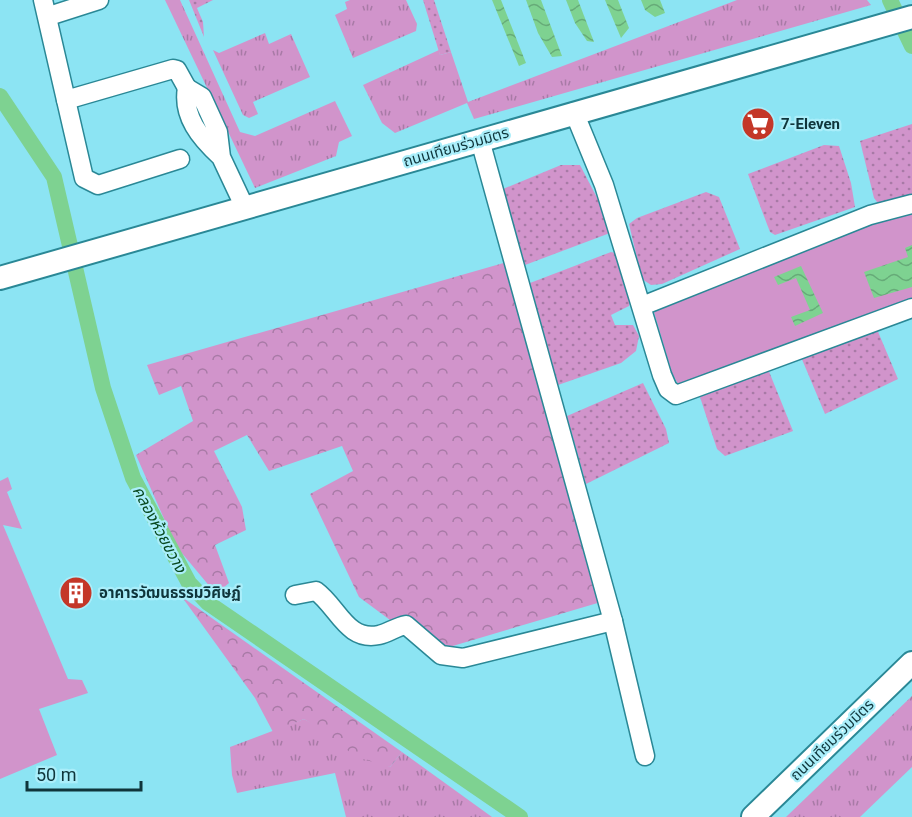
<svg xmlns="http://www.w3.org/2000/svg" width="912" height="817" viewBox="0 0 912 817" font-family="Roboto,'Noto Sans Thai',sans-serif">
<defs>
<pattern id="grass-tufts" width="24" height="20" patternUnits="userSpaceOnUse" patternTransform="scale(1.5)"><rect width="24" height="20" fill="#d194cb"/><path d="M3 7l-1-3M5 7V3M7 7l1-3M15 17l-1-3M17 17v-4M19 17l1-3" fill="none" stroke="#a87aa6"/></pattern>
<pattern id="forest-crowns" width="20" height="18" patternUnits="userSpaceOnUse" patternTransform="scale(1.5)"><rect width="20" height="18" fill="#d194cb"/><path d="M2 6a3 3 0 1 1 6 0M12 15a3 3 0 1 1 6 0" fill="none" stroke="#a87aa6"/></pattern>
<pattern id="garden-dots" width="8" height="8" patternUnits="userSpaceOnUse" patternTransform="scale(1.5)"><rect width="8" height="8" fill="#d194cb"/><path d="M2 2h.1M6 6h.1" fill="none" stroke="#a87aa6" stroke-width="1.8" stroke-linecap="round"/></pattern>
<pattern id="water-waves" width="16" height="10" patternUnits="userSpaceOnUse" patternTransform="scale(1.5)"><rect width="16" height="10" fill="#7ed291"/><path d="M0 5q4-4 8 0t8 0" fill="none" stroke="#66ab78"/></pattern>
</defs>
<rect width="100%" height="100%" fill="#8ce4f3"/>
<g fill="url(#grass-tufts)">
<polygon points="165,0 180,0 240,132 255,136 335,101 352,136 339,142 336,156 255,188"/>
<polygon points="350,0 406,0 417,24 416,31 353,58 335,15 347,9 345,2"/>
<polygon points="737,0 867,0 871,5 474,119 467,103 395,133 382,123 363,85 439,50 440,55 451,52 468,102"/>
<polygon points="265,33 269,44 291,34 310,77 253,102 258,114 249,118 243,115 213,50 219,53"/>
<polygon points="912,696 912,767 860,817 786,817"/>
<polygon points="304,719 390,767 402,752 492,817 346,817 335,773 237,793 232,775 230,747"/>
</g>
<g fill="url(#forest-crowns)">
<polygon points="507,262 601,602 446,648 415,623 390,620 359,597 310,494 353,471 342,446 269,471 247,435 214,451 242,507 246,530 215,545 229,583 216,594 176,546 136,455 193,421 181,386 159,395 147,365"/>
<polygon points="182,597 402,752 390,767 356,757 327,734 304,719 273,732 255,698"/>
</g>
<g fill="#d194cb">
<polygon points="912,211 912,300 694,383 678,384 672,373 653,309 790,252"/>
<polygon points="8,477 12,489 7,492 22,529 3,525 68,679 82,680 88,693 39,709 57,755 0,779 0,481"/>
</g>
<g fill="url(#garden-dots)">
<polygon points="189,0 213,0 197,8 203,22 204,37"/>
<polygon points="423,0 434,0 451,52 440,55"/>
<polygon points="912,124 912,197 881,207 874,198 860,141"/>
<polygon points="824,145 839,146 851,183 855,207 775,235 770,232 748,174"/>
<polygon points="561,165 580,165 606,215 610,233 525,265 503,189"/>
<polygon points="706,192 719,197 740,249 662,284 651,285 642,279 629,224 637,218"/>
<polygon points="611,252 619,254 632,292 629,306 611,315 615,325 633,325 639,336 636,351 621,363 558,385 530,283"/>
<polygon points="876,327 898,379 825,414 801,357"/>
<polygon points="768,369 793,431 725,456 717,449 699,394"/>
<polygon points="643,383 666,429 669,443 586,484 567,416"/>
</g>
<g fill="url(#water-waves)">
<polygon points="492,0 501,0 526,63 519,66"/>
<polygon points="526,0 541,0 562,56 552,57 538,33"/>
<polygon points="566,0 578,0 594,42 587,41 575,23"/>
<polygon points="605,0 618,0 629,28 621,38"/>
<polygon points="641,0 660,0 665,13 655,17 645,10"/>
<polygon points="912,245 912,287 874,298 864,272 908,257 905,248"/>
<polygon points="801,266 823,313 795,326 791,317 810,310 796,278 778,285 774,277"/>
</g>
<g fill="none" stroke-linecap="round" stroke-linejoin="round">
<g stroke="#7ed291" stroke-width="16">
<polyline points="890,0 912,46"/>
<polyline points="0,96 54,177 103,388 133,478 189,583 208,603 520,817"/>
</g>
<g stroke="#2a8896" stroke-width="21">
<g id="minor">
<polyline points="43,0 66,100 173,69 177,70 187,88"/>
<polyline points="49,16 99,0"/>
<polyline points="66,100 84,178 98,185 180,159"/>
<polyline points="574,112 604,185 662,375 668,389 676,395 912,308"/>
<polyline points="480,140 613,621 645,756"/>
<path d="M221 157C200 138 182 116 187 88L202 97 218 132 221 157 245 208"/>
<polyline points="642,306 870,215 912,204"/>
<path d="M295 595 316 591C338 607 347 642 379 635 388 633 396 627 406 625L441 655 463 658 613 621"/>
</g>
</g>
<g stroke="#2a8896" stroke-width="26">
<g id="tertiary">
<polyline points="0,278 912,17"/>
<polyline points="753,817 912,663"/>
</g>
</g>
<use href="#minor" stroke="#fff" stroke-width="18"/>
<use href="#tertiary" stroke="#fff" stroke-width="22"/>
</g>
<defs>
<g id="supermarket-disc" transform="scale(1.725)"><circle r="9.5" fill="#c43728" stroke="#aaeefa"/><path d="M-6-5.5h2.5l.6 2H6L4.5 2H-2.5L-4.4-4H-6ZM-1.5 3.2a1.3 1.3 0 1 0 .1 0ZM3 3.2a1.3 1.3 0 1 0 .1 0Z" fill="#fff"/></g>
<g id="building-disc" transform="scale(1.725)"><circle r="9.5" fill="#c43728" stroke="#aaeefa"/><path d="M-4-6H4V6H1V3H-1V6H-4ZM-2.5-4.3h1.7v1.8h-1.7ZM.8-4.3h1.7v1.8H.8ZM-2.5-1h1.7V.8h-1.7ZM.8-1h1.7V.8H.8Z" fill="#fff"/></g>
</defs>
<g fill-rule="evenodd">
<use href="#supermarket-disc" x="758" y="124"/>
<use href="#building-disc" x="76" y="593"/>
</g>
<g text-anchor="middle" stroke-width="4.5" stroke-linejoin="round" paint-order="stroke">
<g font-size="15" font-weight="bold" fill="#0f353b" stroke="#aaeefa" text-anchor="start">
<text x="781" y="129">7-Eleven</text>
<text x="99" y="598">อาคารวัฒนธรรมวิศิษฏ์</text>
</g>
<g font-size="15" fill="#0f353b" stroke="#aaeefa">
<text transform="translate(456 147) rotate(-16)" y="5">ถนนเทียมร่วมมิตร</text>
<text transform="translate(832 740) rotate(-44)" y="5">ถนนเทียมร่วมมิตร</text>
</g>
<g font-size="16" font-style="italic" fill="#094920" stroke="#aaeefa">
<text transform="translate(160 529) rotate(62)" y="6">คลองห้วยขวาง</text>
</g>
</g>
<path d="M27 781v9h114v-9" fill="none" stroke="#0f353b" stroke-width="3"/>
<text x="36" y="781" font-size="18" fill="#0f353b" stroke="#aaeefa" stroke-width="4.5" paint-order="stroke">50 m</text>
</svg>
